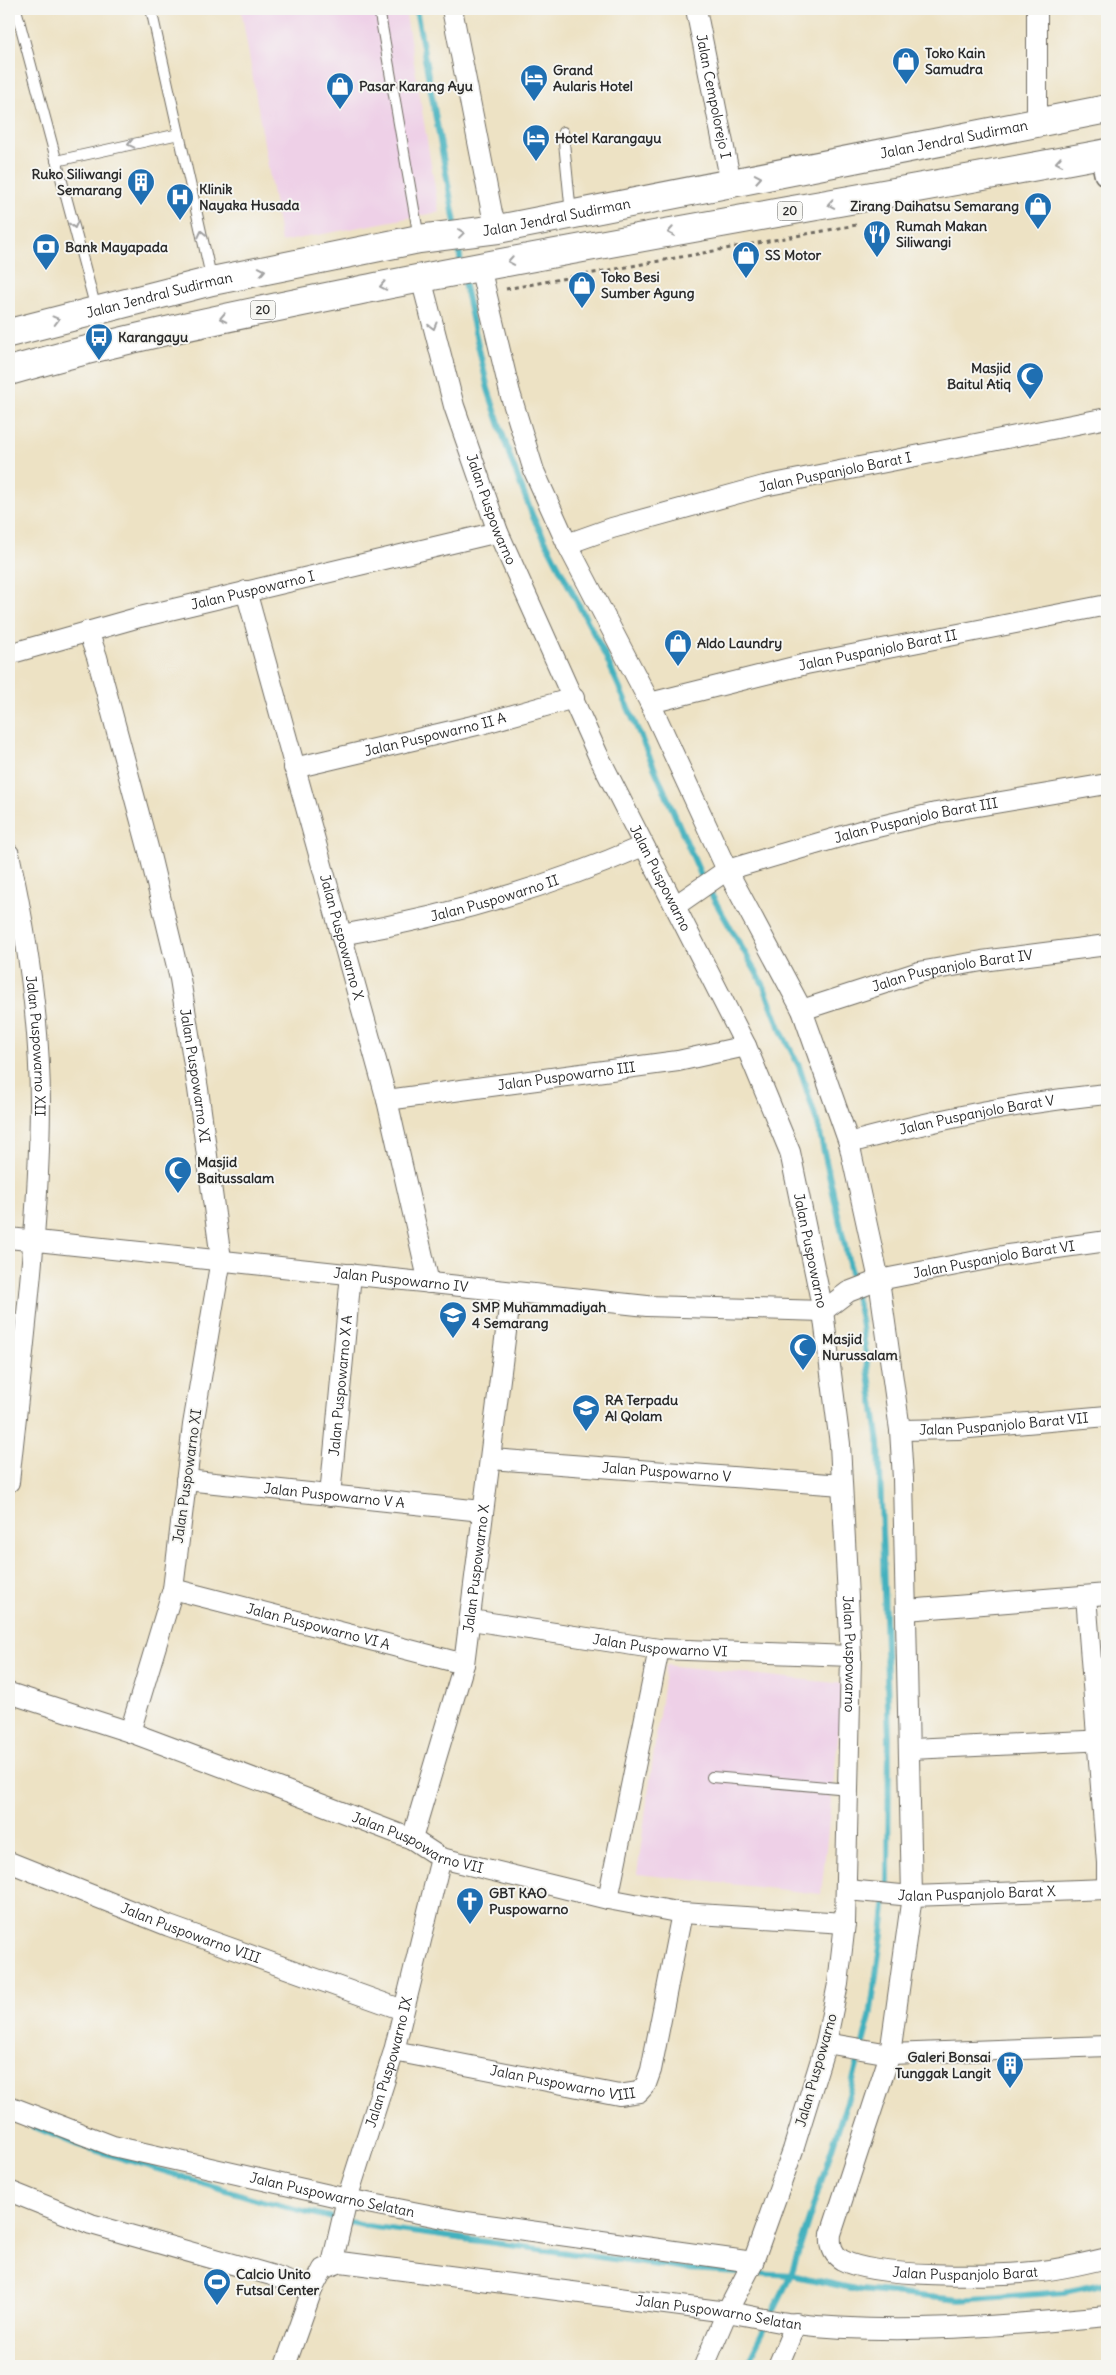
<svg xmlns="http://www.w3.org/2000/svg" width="1116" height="2375" viewBox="0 0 1116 2375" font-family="Delius,sans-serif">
<rect width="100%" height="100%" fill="#f6f6f2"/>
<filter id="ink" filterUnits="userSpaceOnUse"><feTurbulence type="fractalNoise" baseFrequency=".02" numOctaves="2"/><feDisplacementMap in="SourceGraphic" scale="10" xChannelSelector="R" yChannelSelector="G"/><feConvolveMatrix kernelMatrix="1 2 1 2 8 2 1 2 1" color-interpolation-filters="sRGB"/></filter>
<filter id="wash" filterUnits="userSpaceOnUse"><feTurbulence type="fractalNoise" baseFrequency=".0096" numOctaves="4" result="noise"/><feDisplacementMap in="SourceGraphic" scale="20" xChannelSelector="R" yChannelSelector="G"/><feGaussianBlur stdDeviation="1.12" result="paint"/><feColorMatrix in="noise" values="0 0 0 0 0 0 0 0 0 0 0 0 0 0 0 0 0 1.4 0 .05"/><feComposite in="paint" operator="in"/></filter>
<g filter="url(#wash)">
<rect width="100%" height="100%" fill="#ede2c4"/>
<g fill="#eed0e7">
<polygon points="241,9 405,9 439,212 281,242"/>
<polygon points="666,1665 844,1684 821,1894 637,1874"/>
</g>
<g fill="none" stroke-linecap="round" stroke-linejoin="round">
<g stroke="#42b1be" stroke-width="6">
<polyline points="416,9 456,228"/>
<polyline points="458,241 461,265"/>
<polyline points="463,278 488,389 511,460 533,517 606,657 704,882 763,984 782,1033 799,1066 818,1125 853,1282 861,1320 879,1443 889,1736 888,1879 883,1926 870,2017 849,2095 791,2275 746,2366"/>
<polyline points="30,2125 78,2145 262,2201 367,2226 687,2269 791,2275 860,2290 959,2300 1064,2292 1107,2283"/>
</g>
</g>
</g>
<g filter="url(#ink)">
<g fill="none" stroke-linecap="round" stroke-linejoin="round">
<g stroke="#6f6b61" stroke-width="12">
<g id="service">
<polyline points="16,9 96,309"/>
<polyline points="151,9 212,281"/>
<polyline points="379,9 419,238"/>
<polyline points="563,132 571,214"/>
<polyline points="56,161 179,134"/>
<polyline points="712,1777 849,1789"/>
</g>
</g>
<g stroke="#6f6b61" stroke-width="22">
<g id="minor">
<polyline points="452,9 492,213 498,229"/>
<path id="s1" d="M696 9 731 183"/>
<polyline points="1037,122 1037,9"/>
<path id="s2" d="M480 267 510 393 534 471 567 544 650 703 727 870 802 1010 849 1143 879 1280 900 1430 903 1479 912 1896 890 2054 831 2234C830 2245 832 2254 842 2260 874 2278 993 2276 1032 2272 1058 2270 1082 2264 1107 2258"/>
<path id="s3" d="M421 278 454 406 498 532 598 755 746 1046 790 1152 823 1311 840 1444 851 1656 845 1923 838 1984 826 2043 793 2150 753 2262 727 2312 704 2366"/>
<path id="s4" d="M567 544 612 528 764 486 1107 418"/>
<path id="s5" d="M246 591 387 1100 429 1283"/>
<path id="s6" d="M88 631 97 657 150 855 180 979 198 1089 221 1259 193 1425 173 1589 130 1732"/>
<path id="s7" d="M9 654 140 617 498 532"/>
<path id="s8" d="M650 703 806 664 1107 605"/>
<path id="s9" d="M294 768 481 724 574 698"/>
<path id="s10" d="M9 854C27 936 40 1021 40 1105 39 1231 22 1357 9 1482"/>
<path id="s11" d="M675 906 727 870 860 831 936 813 1107 784"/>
<path id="s12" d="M341 935C445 917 547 888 643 846"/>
<path id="s13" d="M802 1010 919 972 982 961 1107 945"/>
<path id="s14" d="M387 1100 678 1061 746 1046"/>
<path id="s15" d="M849 1143C933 1120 1020 1102 1107 1094"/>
<path id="s16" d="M9 1238 647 1306 823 1311 848 1292 879 1280 1008 1255 1107 1241"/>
<path id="s17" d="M900 1430 958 1429 1107 1416"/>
<path id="s18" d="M491 1459 842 1485"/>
<path id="s19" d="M186 1480 482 1511"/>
<path id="s20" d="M330 1496 351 1274"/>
<path id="s21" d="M173 1589 464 1664"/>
<polyline points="1086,1596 1107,1863 1107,1889"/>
<polyline points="906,1610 1107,1594"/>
<path id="s22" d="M471 1620 659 1649 851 1656"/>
<path id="s23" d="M9 1693 130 1732 271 1785 412 1839 441 1858 608 1899 682 1913 845 1923"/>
<polyline points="911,1749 1107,1740"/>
<path id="s24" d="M412 1839 464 1664 511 1292"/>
<path id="s25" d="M9 1862 169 1926 403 2010"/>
<path id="s26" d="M847 1890 912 1896 1107 1889"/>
<polyline points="608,1899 659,1649"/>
<polyline points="826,2043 890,2054 1107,2046"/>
<path id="s27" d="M394 2051 619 2095 639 2092 646 2084 651 2070 682 1913"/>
<path id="s28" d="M9 2106 113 2146 347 2199 459 2221 753 2262"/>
<polyline points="9,2191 91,2224 271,2275 312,2290"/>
<path id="s29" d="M332 2264 347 2199 394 2051 441 1858"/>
<path id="s30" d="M285 2366 312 2290 323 2269 341 2262 727 2312C747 2315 767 2320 787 2323 893 2336 1001 2326 1107 2316"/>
<polyline points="778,2366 796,2323"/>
</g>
</g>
<g stroke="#6f6b61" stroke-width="28">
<polyline id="tertiary" points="1103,154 1107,173"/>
</g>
<g stroke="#6f6b61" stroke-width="30">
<g id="trunk">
<path id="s31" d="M9 333 212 281 419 239 498 229 1107 109"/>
<path d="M9 371C130 336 253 312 376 287 619 239 864 199 1107 153"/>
</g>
</g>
<polyline stroke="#6f6b61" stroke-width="3" stroke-dasharray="4 4" stroke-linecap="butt" points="506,289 856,225"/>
<use href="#service" stroke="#fff" stroke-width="10"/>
<use href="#minor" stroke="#fff" stroke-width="20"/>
<use href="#tertiary" stroke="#fff" stroke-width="25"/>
<use href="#trunk" stroke="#fff" stroke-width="28"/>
</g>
<defs><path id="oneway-chevron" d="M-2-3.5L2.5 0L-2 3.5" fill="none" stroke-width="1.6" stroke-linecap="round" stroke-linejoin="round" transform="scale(1.25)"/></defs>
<g stroke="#a0a0a0">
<use href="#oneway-chevron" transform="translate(131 144) rotate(167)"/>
<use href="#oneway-chevron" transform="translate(1059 162) rotate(170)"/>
<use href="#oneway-chevron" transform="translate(758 178) rotate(-10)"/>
<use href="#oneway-chevron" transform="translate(831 204) rotate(170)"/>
<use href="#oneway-chevron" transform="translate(74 225) rotate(76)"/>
<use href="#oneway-chevron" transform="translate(671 232) rotate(170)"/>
<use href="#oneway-chevron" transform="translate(461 233) rotate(-7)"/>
<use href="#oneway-chevron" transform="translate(202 234) rotate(-103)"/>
<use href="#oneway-chevron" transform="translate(511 261) rotate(170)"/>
<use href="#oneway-chevron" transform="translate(262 271) rotate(-11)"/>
<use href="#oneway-chevron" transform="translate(383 286) rotate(169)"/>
<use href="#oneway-chevron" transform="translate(223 318) rotate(169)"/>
<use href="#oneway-chevron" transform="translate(56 320) rotate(-15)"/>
<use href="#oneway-chevron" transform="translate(433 326) rotate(75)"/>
</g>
</g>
<defs>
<g id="shop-pin" transform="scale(1.4375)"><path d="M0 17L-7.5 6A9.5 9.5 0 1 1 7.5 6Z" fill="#1f6fb2" stroke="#f6f6f2"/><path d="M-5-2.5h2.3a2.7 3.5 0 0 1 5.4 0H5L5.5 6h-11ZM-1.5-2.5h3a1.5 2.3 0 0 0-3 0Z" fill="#fff"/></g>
<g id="hotel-pin" transform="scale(1.4375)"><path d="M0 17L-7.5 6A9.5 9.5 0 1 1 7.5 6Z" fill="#1f6fb2" stroke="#f6f6f2"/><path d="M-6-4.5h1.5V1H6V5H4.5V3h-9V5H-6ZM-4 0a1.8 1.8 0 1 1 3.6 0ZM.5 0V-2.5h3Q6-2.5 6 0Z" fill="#fff"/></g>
<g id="building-pin" transform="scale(1.4375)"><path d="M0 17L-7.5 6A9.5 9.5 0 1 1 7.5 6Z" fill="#1f6fb2" stroke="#f6f6f2"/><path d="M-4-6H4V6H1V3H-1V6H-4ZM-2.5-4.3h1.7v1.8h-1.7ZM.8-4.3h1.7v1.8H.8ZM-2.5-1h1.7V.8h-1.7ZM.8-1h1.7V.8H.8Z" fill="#fff"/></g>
<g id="hospital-pin" transform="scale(1.4375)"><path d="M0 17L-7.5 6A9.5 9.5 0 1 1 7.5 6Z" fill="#1f6fb2" stroke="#f6f6f2"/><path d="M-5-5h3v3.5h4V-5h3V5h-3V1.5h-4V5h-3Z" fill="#fff"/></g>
<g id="restaurant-pin" transform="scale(1.4375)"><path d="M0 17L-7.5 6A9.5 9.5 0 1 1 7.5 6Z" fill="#1f6fb2" stroke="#f6f6f2"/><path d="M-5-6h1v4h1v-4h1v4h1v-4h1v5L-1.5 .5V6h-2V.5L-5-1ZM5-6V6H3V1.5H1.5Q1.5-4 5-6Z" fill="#fff"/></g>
<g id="bank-pin" transform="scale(1.4375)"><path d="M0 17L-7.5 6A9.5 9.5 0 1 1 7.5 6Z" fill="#1f6fb2" stroke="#f6f6f2"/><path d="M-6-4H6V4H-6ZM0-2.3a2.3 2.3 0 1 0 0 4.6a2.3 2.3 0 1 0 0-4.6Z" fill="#fff"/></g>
<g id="bus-pin" transform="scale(1.4375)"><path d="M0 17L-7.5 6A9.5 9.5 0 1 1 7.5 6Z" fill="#1f6fb2" stroke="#f6f6f2"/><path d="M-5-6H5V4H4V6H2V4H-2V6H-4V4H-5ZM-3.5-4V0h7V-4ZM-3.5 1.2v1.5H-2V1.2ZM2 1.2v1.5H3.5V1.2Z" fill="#fff"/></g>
<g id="mosque-pin" transform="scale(1.4375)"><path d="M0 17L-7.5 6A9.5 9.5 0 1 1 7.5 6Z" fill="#1f6fb2" stroke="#f6f6f2"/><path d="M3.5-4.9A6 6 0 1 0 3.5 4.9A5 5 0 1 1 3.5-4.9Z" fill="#fff"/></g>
<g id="school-pin" transform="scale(1.4375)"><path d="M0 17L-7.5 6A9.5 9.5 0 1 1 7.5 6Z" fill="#1f6fb2" stroke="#f6f6f2"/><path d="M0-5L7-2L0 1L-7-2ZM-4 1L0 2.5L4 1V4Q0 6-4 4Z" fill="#fff"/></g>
<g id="church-pin" transform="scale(1.4375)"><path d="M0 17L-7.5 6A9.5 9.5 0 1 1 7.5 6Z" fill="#1f6fb2" stroke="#f6f6f2"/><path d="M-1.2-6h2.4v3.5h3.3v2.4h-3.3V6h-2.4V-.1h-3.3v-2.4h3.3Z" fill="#fff"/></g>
<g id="stadium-pin" transform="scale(1.4375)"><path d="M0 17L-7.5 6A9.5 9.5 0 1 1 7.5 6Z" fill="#1f6fb2" stroke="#f6f6f2"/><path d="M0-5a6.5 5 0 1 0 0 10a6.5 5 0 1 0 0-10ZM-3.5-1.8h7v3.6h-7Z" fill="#fff"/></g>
</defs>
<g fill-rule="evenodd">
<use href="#shop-pin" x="906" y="61"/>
<use href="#hotel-pin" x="534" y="78"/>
<use href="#shop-pin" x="340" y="86"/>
<use href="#hotel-pin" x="536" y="138"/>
<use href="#building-pin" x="141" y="182"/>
<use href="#hospital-pin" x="180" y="197"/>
<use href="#shop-pin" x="1038" y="206"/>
<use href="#restaurant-pin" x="877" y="234"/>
<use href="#bank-pin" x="46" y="247"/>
<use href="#shop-pin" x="746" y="255"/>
<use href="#shop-pin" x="582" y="285"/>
<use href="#bus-pin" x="99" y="337"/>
<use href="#mosque-pin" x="1030" y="376"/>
<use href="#shop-pin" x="678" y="643"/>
<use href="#mosque-pin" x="178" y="1170"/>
<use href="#school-pin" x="453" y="1315"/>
<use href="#mosque-pin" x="803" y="1347"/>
<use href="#school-pin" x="586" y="1408"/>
<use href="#church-pin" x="470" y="1901"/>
<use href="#building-pin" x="1010" y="2065"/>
<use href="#stadium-pin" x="217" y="2282"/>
</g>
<g text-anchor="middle" stroke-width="4" stroke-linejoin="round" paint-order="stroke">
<g fill="#f6f6f2" stroke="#686867" stroke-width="1">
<rect x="777.5" y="201.5" width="25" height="19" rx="4"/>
<rect x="250.5" y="300.5" width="25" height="19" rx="4"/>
</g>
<g font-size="12" font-weight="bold" fill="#2b2b2b">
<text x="790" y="215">20</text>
<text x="263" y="314">20</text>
</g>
<g font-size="14" font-weight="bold" fill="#2b2b2b" stroke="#f6f6f2" text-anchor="start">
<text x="925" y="58">Toko Kain<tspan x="925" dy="16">Samudra</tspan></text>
<text x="553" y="75">Grand<tspan x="553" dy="16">Aularis Hotel</tspan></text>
<text x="359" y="91">Pasar Karang Ayu</text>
<text x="555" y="143">Hotel Karangayu</text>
<text x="122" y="179" text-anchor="end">Ruko Siliwangi<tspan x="122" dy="16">Semarang</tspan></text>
<text x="199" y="194">Klinik<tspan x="199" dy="16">Nayaka Husada</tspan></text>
<text x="1019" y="211" text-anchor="end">Zirang Daihatsu Semarang</text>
<text x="896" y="231">Rumah Makan<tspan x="896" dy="16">Siliwangi</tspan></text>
<text x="65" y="252">Bank Mayapada</text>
<text x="765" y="260">SS Motor</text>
<text x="601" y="282">Toko Besi<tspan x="601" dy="16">Sumber Agung</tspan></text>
<text x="118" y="342">Karangayu</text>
<text x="1011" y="373" text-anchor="end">Masjid<tspan x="1011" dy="16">Baitul Atiq</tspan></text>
<text x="697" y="648">Aldo Laundry</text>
<text x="197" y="1167">Masjid<tspan x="197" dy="16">Baitussalam</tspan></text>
<text x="472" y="1312">SMP Muhammadiyah<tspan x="472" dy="16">4 Semarang</tspan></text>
<text x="822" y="1344">Masjid<tspan x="822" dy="16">Nurussalam</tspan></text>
<text x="605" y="1405">RA Terpadu<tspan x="605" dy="16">Al Qolam</tspan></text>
<text x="489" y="1898">GBT KAO<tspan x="489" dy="16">Puspowarno</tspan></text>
<text x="991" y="2062" text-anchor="end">Galeri Bonsai<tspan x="991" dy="16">Tunggak Langit</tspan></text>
<text x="236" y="2279">Calcio Unito<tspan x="236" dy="16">Futsal Center</tspan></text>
</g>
<g font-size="14" fill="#2b2b2b" stroke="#f6f6f2">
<text dy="5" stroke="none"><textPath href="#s1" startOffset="89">Jalan Cempolorejo I</textPath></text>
<text dy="5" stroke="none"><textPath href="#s31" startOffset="965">Jalan Jendral Sudirman</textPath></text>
<text dy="5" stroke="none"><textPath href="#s31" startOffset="560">Jalan Jendral Sudirman</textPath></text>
<text dy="5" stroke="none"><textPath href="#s31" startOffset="155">Jalan Jendral Sudirman</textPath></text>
<text dy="5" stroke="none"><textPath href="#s4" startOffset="278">Jalan Puspanjolo Barat I</textPath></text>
<text dy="5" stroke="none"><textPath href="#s3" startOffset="242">Jalan Puspowarno</textPath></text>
<text dy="5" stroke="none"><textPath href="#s7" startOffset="252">Jalan Puspowarno I</textPath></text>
<text dy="5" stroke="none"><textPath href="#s8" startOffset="234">Jalan Puspanjolo Barat II</textPath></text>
<text dy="5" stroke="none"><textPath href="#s9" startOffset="145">Jalan Puspowarno II A</textPath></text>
<text dy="5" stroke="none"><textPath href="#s11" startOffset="259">Jalan Puspanjolo Barat III</textPath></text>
<text dy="5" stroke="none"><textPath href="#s3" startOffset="648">Jalan Puspowarno</textPath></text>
<text dy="5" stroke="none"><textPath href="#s12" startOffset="158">Jalan Puspowarno II</textPath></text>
<text dy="5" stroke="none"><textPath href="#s5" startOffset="359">Jalan Puspowarno X</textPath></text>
<text dy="5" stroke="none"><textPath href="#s13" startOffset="156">Jalan Puspanjolo Barat IV</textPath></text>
<text dy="5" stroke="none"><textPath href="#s10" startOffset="194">Jalan Puspowarno XII</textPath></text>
<text dy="5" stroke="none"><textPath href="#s6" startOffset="458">Jalan Puspowarno XI</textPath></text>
<text dy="5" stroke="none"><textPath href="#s14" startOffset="181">Jalan Puspowarno III</textPath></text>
<text dy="5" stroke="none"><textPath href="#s15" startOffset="131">Jalan Puspanjolo Barat V</textPath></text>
<text dy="5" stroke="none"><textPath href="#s3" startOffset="1052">Jalan Puspowarno</textPath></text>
<text dy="5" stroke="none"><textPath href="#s16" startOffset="999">Jalan Puspanjolo Barat VI</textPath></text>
<text dy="5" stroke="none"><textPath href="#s16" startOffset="394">Jalan Puspowarno IV</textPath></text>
<text dy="5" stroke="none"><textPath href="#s20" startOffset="111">Jalan Puspowarno X A</textPath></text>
<text dy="5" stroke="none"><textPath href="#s17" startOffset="104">Jalan Puspanjolo Barat VII</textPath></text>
<text dy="5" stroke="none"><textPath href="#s18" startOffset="176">Jalan Puspowarno V</textPath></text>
<text transform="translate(187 1476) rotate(-82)" y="5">Jalan Puspowarno XI</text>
<text dy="5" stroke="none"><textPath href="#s19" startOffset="149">Jalan Puspowarno V A</textPath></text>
<text dy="5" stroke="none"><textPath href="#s24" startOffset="279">Jalan Puspowarno X</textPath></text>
<text dy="5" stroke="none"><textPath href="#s21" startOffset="150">Jalan Puspowarno VI A</textPath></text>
<text dy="5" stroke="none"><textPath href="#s22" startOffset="191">Jalan Puspowarno VI</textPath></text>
<text dy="5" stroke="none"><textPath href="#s3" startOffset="1458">Jalan Puspowarno</textPath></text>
<text dy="5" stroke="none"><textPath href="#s23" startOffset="436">Jalan Puspowarno VII</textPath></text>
<text dy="5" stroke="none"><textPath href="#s26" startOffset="130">Jalan Puspanjolo Barat X</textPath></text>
<text dy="5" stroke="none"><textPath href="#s25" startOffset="195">Jalan Puspowarno VIII</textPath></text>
<text dy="5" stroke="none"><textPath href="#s29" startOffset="210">Jalan Puspowarno IX</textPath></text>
<text transform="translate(816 2070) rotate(-74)" y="5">Jalan Puspowarno</text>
<text dy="5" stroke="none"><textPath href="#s27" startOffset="172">Jalan Puspowarno VIII</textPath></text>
<text dy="5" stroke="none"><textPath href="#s28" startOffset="336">Jalan Puspowarno Selatan</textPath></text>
<text dy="5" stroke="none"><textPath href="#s2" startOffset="2216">Jalan Puspanjolo Barat</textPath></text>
<text dy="5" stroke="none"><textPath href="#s30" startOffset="505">Jalan Puspowarno Selatan</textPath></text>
</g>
</g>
<rect width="1116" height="2375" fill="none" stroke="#f6f6f2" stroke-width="30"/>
</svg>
